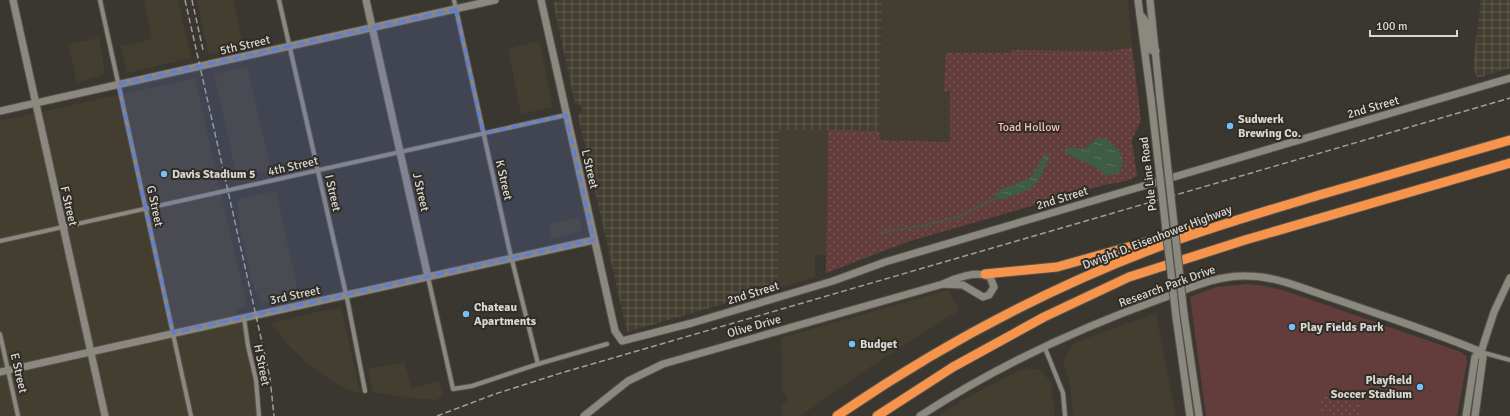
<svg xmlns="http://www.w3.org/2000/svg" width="1510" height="416" viewBox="0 0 1510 416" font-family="Signika,sans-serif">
<defs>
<pattern id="industrial-grid" width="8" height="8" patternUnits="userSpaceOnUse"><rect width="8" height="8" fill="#443e31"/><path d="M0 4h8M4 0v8" fill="none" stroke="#5e594e"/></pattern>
<pattern id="park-dots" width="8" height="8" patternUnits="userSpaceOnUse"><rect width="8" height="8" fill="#623d3b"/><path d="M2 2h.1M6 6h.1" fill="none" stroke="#785856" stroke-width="1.8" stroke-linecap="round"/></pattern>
<pattern id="water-ripples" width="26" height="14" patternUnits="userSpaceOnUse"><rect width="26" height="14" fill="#3e5c42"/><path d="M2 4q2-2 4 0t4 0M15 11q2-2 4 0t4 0" fill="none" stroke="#59735c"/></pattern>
</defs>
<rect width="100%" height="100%" fill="#3a3730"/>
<g fill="#443e31">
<polygon points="144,0 178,0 191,58 127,73 120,46 152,39"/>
<polygon points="197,0 233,0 243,46 211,54 208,52"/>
<polygon points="882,0 1128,0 1132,47 1110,51 1012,50 1011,53 944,91 950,91 950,142 879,140"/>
<polygon points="99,38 105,74 77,83 68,44"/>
<polygon points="539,41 553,107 521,114 508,49"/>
<polygon points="247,66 271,170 237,178 214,74"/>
<polygon points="195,78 247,307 236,309 238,319 244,318 259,416 0,416 0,121"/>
<polygon points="779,130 828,130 826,255 815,255 815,277 778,288"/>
<polygon points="276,191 299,295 261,303 252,282 240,229 237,199"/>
<polygon points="579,217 582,229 580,232 551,239 548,225"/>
<polygon points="948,290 959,310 867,369 800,416 782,416 782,405 789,400 782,390 781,338"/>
<polygon points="341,308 356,372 360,393 348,390 329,379 307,363 291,348 271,323 321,311"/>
<polygon points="1156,313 1176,416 1073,416 1070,384 1063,360 1074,343"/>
<polygon points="404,362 411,388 439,381 443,396 436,400 412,398 373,392 368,369"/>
<polygon points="1030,368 1042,371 1051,383 1055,416 938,416 966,398 1018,371"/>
</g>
<g fill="url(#industrial-grid)">
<polygon points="564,0 882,0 879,131 779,130 778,288 627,332 578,115 582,112 582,108 581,105 575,103 553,2"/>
<polygon points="1481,0 1510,0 1510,68 1477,78 1473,66"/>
</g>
<polygon fill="#623d3b" points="1248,284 1265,286 1286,291 1461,352 1466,356 1467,362 1457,416 1206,416 1190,297 1216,287"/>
<g fill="url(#park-dots)">
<polygon points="1132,47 1141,120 1132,140 1137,176 1126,181 1104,185 907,242 826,273 828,130 879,131 880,140 950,142 950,91 944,91 946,53 1011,53 1011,50 1110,51"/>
<polygon points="1324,392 1349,399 1350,402 1363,406 1360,416 1339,416 1319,410"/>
</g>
<g fill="url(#water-ripples)">
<path d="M1102 138C1110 139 1124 154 1123 163 1122 166 1120 170 1119 173L1107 176C1095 164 1077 161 1064 151L1066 148H1086L1096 139Z"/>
<path d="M1045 154 1049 155C1049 160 1046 165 1044 169 1035 192 1021 192 1000 200L996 198 995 194 1000 190 1030 178Z"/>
</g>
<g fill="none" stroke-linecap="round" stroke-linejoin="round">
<polyline stroke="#3e5c42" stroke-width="1.5" points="879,233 926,225 960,216 996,198"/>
<g stroke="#55534c" stroke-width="6">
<g id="street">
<polyline points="100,0 191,416"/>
<polyline points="279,0 348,303 365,391"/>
<polyline points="454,0 509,248 538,364"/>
<polyline points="0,241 566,115"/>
<polyline points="428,277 453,389 472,386 538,364 607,344"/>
<polyline points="244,318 248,346 256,380 259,416"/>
<polyline points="0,334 18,416"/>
<polyline points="1045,348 1063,393 1065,416"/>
<polyline points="1481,352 1510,360"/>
</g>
</g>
<g stroke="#55534c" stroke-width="9">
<g id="secondary">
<polyline points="13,0 105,416"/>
<polyline points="366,0 428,277"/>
<polyline points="541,0 615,331 622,341 692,323 833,281 885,262 1510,78"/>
<polyline points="1138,0 1151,99"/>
<polyline points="1150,0 1160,98"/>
<path d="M1140 15C1151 23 1148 38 1150 50L1156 51"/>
<polyline points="0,111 495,0"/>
<polyline points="1184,314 1199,416"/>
<polyline points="1176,317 1190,416"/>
<polyline points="0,372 594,240"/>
<path d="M584 416 628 381 663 364 943 284C955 278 978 270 990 277L994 287 989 295 983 297 963 285 943 284"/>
<path d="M920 416C995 367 1079 328 1163 298 1190 288 1217 275 1247 276 1278 276 1309 291 1338 300 1386 317 1434 332 1481 352"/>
<polyline points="1466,416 1475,357 1481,352 1494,312 1510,278"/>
<polyline points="1475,416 1483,357 1481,352"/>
</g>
</g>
<g stroke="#55534c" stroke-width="11">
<g id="highway">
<polyline points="985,274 1057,267 1193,229"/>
<path d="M837 416C936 348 1042 291 1155 248 1210 227 1266 211 1323 194 1385 176 1448 158 1510 140"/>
<polyline points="877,416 953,367 1044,317 1129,277 1245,240 1510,163"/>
</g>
</g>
<use href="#street" stroke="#8b8880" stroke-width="4"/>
<use href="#secondary" stroke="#8b8880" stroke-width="7"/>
<use href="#highway" stroke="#f7944c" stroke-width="9"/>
<g stroke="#a19e99" stroke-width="1.5" stroke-dasharray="6 3" stroke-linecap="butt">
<polyline points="185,0 270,378 274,416"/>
<polyline points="192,0 203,50"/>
<polyline points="437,416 495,394 561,373 1510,98"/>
</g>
<g stroke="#55534c" stroke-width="9" stroke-linecap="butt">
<g id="secondary-bridge">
<polyline points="1160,98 1184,314"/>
<polyline points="1151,99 1176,317"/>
</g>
</g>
<use href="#secondary-bridge" stroke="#8b8880" stroke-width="7"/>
</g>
<path fill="#5f7ed6" fill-opacity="0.2" stroke="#5f7ed6" stroke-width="3" stroke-dasharray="8 5" stroke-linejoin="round" d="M456 9 483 133 566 115 594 240 173 333 118 84Z"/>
<g fill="#77c0f7" stroke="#302d26" stroke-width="1.5">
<circle cx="1230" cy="126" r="4"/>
<circle cx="164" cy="174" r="4"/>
<circle cx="466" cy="314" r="4"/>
<circle cx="1292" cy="327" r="4"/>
<circle cx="852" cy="344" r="4"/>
<circle cx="1420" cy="387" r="4"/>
</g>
<g text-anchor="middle" stroke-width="4" stroke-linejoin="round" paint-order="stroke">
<g font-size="12" fill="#d9d7d3" stroke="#302d26">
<text transform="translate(245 45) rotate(-13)" y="4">5th Street</text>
<text transform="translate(1373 107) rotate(-16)" y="4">2nd Street</text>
<text transform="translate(293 166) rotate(-13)" y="4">4th Street</text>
<text transform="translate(590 169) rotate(77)" y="4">L Street</text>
<text transform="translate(1148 174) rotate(-97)" y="4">Pole Line Road</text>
<text transform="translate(504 180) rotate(77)" y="4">K Street</text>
<text transform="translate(421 192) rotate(77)" y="4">J Street</text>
<text transform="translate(333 193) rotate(77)" y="4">I Street</text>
<text transform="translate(1062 198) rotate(-17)" y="4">2nd Street</text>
<text transform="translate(69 206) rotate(77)" y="4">F Street</text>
<text transform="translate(155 206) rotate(78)" y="4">G Street</text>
<text transform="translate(1157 237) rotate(-21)" y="4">Dwight D. Eisenhower Highway</text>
<text transform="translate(1167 286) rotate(-20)" y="4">Research Park Drive</text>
<text transform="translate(753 293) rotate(-17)" y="4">2nd Street</text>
<text transform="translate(295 295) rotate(-12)" y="4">3rd Street</text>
<text transform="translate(754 326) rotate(-16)" y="4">Olive Drive</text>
<text transform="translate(262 365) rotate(79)" y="4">H Street</text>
<text transform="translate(19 373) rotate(77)" y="4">E Street</text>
</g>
<g font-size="12" font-weight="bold" fill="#d9d7d3" stroke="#302d26" text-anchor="start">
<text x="1238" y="123">Sudwerk<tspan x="1238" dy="14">Brewing Co.</tspan></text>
<text x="172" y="178">Davis Stadium 5</text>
<text x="474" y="311">Chateau<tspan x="474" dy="14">Apartments</tspan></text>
<text x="1300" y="331">Play Fields Park</text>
<text x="860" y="348">Budget</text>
<text x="1412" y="384" text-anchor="end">Playfield<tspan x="1412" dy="14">Soccer Stadium</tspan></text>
</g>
<g font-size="12" fill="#f8beba" stroke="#302d26">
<text x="1029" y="131">Toad Hollow</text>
</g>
</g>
<path d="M1370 30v6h87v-6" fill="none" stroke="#d9d7d3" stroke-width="2"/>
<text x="1376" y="30" font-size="12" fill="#d9d7d3" stroke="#302d26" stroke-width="3" paint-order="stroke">100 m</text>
</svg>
